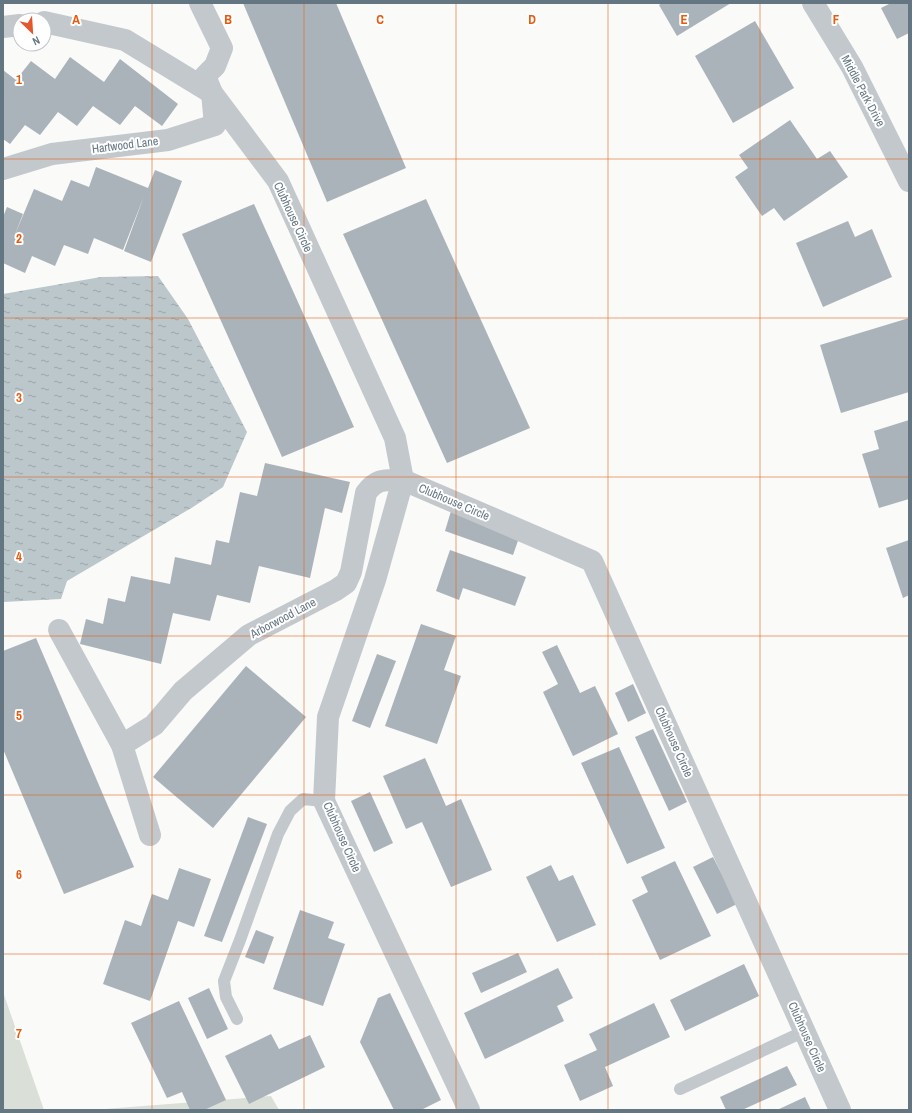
<svg xmlns="http://www.w3.org/2000/svg" width="912" height="1113" viewBox="0 0 912 1113" font-family="'Archivo Narrow',sans-serif">
<defs>
<pattern id="water-ripples" width="26" height="14" patternUnits="userSpaceOnUse"><rect width="26" height="14" fill="#bbc7cb"/><path d="M2 4q2-2 4 0t4 0M15 11q2-2 4 0t4 0" fill="none" stroke="#9ca6aa"/></pattern>
</defs>
<rect width="100%" height="100%" fill="#fafaf8"/>
<g fill="#dadfd7">
<polygon points="3,992 44,1110 3,1110"/>
<polygon points="271,1096 279,1110 92,1110"/>
</g>
<polygon fill="url(#water-ripples)" points="158,276 188,319 247,432 223,487 193,507 67,581 61,599 3,602 3,294 101,277"/>
<g fill="#aab3b9">
<polygon points="243,3 336,3 406,168 327,202"/>
<polygon points="662,3 731,3 677,36 659,5"/>
<polygon points="891,3 909,3 909,33 897,39 881,8"/>
<polygon points="755,21 794,88 733,123 695,56"/>
<polygon points="70,57 104,82 120,59 178,104 162,126 135,106 120,125 93,106 77,126 58,112 40,135 25,125 10,144 3,139 3,70 16,80 31,61 55,79"/>
<polygon points="790,120 817,159 830,151 848,177 784,221 774,208 762,216 735,177 748,168 739,155"/>
<polygon points="96,167 148,188 155,170 182,181 151,262 124,251 144,196 123,250 94,238 88,254 64,245 55,266 32,256 25,273 3,263 3,217 7,207 23,214 14,237 34,189 62,201 71,180 89,187"/>
<polygon points="426,199 530,428 447,463 343,234"/>
<polygon points="254,204 354,427 282,457 182,234"/>
<polygon points="848,221 855,237 872,229 892,277 823,307 796,243"/>
<polygon points="909,318 909,392 841,413 820,345"/>
<polygon points="909,420 909,499 879,508 862,454 879,449 874,431"/>
<polygon points="265,463 350,482 342,513 325,508 310,578 259,566 250,603 217,595 210,621 173,613 161,664 80,644 86,619 103,624 108,598 125,602 131,576 170,584 175,557 211,565 216,540 229,543 240,492 257,496"/>
<polygon points="451,511 520,535 513,555 445,531"/>
<polygon points="909,540 909,595 903,598 886,548"/>
<polygon points="450,550 526,577 515,606 463,588 459,600 436,591"/>
<polygon points="421,624 456,636 444,670 461,676 437,744 385,726"/>
<polygon points="36,638 134,867 64,894 3,749 3,651"/>
<polygon points="557,645 580,693 595,686 618,734 573,756 543,692 558,684 542,652"/>
<polygon points="377,654 396,661 370,728 352,721"/>
<polygon points="246,666 306,717 213,828 153,777"/>
<polygon points="633,684 646,713 628,722 615,693"/>
<polygon points="653,729 687,802 669,811 635,737"/>
<polygon points="619,747 665,848 627,864 581,763"/>
<polygon points="425,758 446,806 461,799 492,870 451,887 422,822 406,829 383,776"/>
<polygon points="370,792 393,843 374,852 351,801"/>
<polygon points="248,817 267,824 222,942 204,936"/>
<polygon points="713,857 737,904 717,914 693,867"/>
<polygon points="675,861 711,936 660,960 632,900 648,892 641,877"/>
<polygon points="551,865 559,881 573,875 596,925 557,942 526,877"/>
<polygon points="179,868 211,879 194,927 178,921 150,1001 103,984 125,920 141,926 152,894 168,900"/>
<polygon points="300,910 334,922 328,938 345,944 323,1006 273,989"/>
<polygon points="256,930 274,937 264,964 245,957"/>
<polygon points="518,953 527,972 481,993 472,973"/>
<polygon points="744,964 759,996 685,1031 670,1000"/>
<polygon points="558,968 573,998 557,1006 564,1021 485,1059 464,1013"/>
<polygon points="209,988 228,1029 207,1039 188,998"/>
<polygon points="390,993 441,1100 421,1110 394,1110 360,1042 378,998"/>
<polygon points="179,1001 226,1100 204,1110 190,1110 182,1092 167,1098 131,1023"/>
<polygon points="654,1003 670,1037 605,1067 613,1086 580,1101 564,1065 597,1050 589,1034"/>
<polygon points="271,1034 279,1049 310,1035 325,1067 249,1104 225,1056"/>
<polygon points="787,1066 797,1085 742,1110 726,1110 720,1097"/>
<polygon points="805,1097 811,1110 777,1110"/>
</g>
<g fill="none" stroke-linecap="round" stroke-linejoin="round">
<g stroke="#c3c8cc" stroke-width="12">
<polyline points="237,1019 226,997 224,981 240,940 278,834 290,811 303,799 324,801"/>
<polyline points="680,1089 805,1031"/>
</g>
<g stroke="#c3c8cc" stroke-width="22">
<polyline points="813,3 852,67 909,181"/>
<polyline points="44,22 125,40 212,93 278,181 395,438 403,480 375,580 328,717 324,801 469,1110"/>
<polyline points="3,27 20,25"/>
<polyline points="3,169 52,154 168,140 215,125 212,93 205,76 215,66 222,48 200,3"/>
<polyline points="59,630 122,745"/>
<path d="M150 835 122 745 154 725 183 691 249 635 336 590 346 583 351 572 366 493C377 478 385 480 403 480L592 561 840 1110"/>
</g>
</g>
<path fill="none" stroke="#e8590c" stroke-width="1" stroke-opacity="0.55" d="M152 3V1110M304 3V1110M456 3V1110M608 3V1110M760 3V1110M3 159H909M3 318H909M3 477H909M3 636H909M3 795H909M3 954H909"/>
<g text-anchor="middle" stroke-width="4" stroke-linejoin="round" paint-order="stroke">
<g font-size="12" fill="#657683" stroke="#fff">
<text transform="translate(863 91) rotate(62)" y="4">Middle Park Drive</text>
<text transform="translate(125 145) rotate(-7)" y="4">Hartwood Lane</text>
<text transform="translate(293 217) rotate(65)" y="4">Clubhouse Circle</text>
<text transform="translate(454 502) rotate(23)" y="4">Clubhouse Circle</text>
<text transform="translate(283 618) rotate(-28)" y="4">Arborwood Lane</text>
<text transform="translate(674 742) rotate(66)" y="4">Clubhouse Circle</text>
<text transform="translate(342 837) rotate(66)" y="4">Clubhouse Circle</text>
<text transform="translate(807 1037) rotate(66)" y="4">Clubhouse Circle</text>
</g>
</g>
<g font-size="13" text-anchor="middle" font-weight="bold" fill="#e8590c" stroke="#fff" stroke-width="4" stroke-linejoin="round" paint-order="stroke">
<text x="76" y="24">A</text>
<text x="228" y="24">B</text>
<text x="380" y="24">C</text>
<text x="532" y="24">D</text>
<text x="684" y="24">E</text>
<text x="836" y="24">F</text>
<text x="19" y="84">1</text>
<text x="19" y="243">2</text>
<text x="19" y="402">3</text>
<text x="19" y="561">4</text>
<text x="19" y="720">5</text>
<text x="19" y="879">6</text>
<text x="19" y="1038">7</text>
</g>
<rect width="912" height="1113" fill="none" stroke="#657683" stroke-width="8"/>
<g transform="translate(32 32) rotate(155)"><circle r="19" fill="#ffffff" stroke="#c1c8cd"/>
<path d="M0-3L7 15L0 10L-7 15Z" fill="#e4572e"/>
<text y="-6" font-size="11" font-weight="bold" text-anchor="middle" fill="#657683">N</text>
</g>
</svg>
